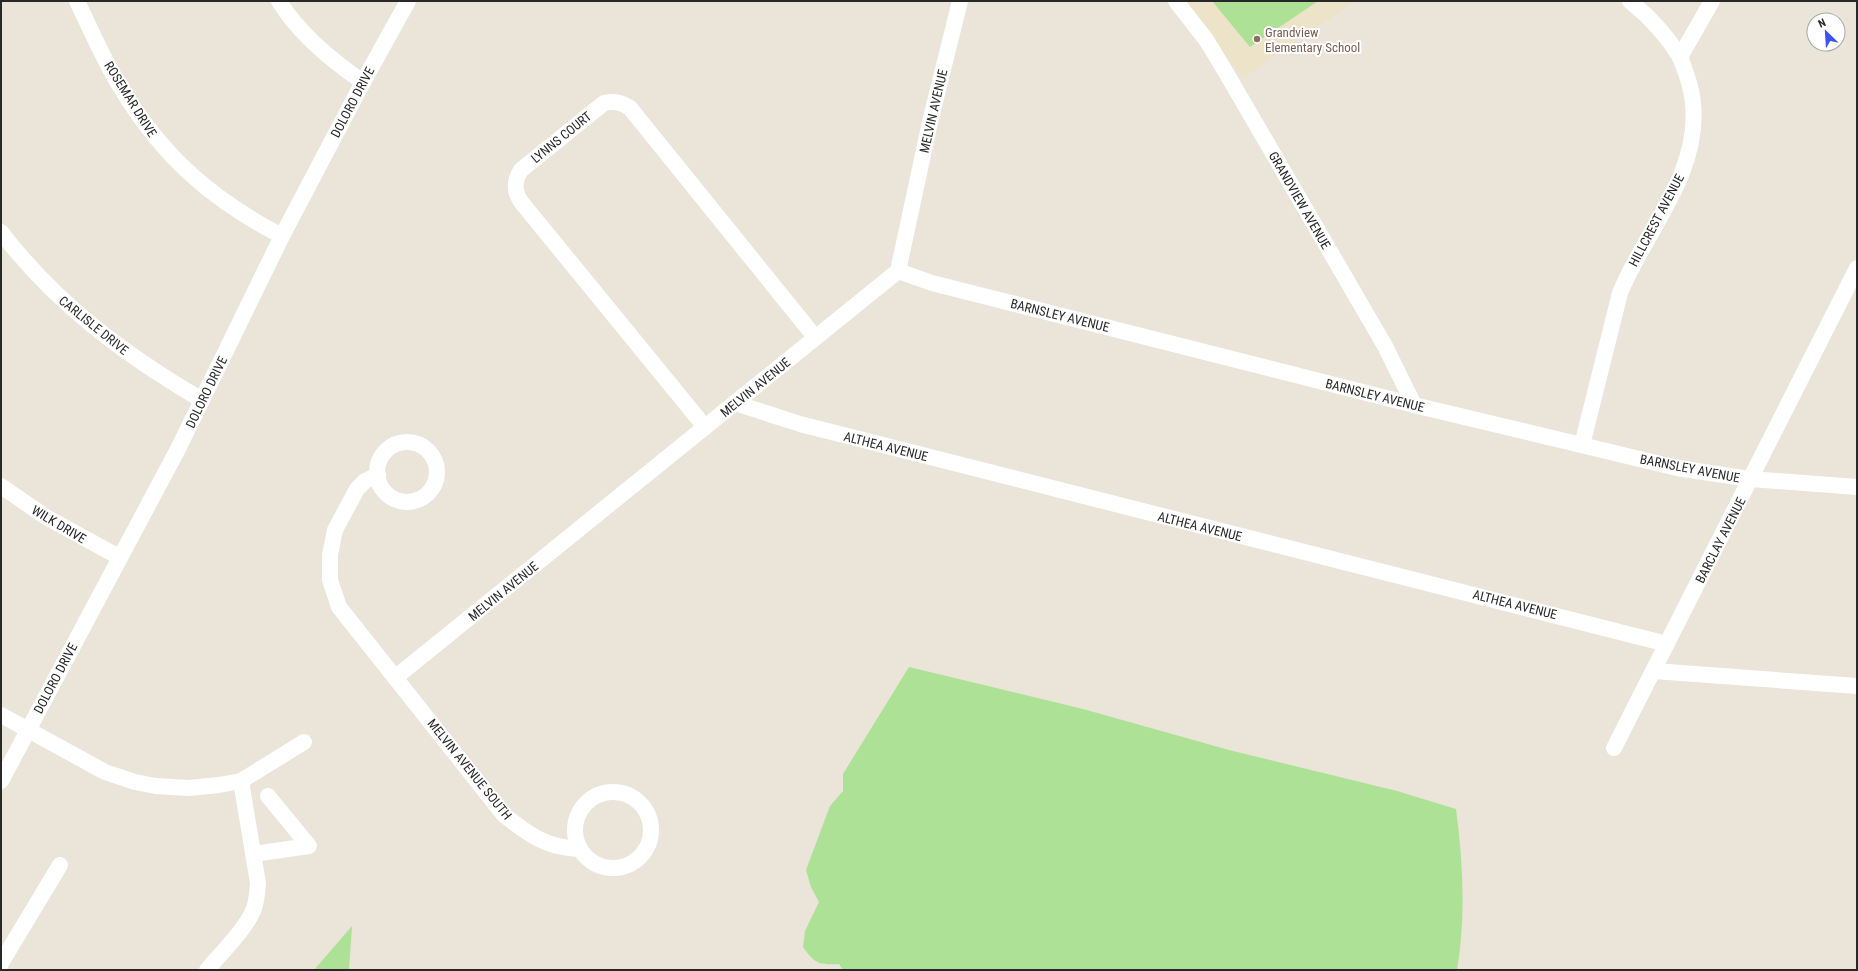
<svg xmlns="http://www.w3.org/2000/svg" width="1858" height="971" viewBox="0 0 1858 971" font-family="'Roboto Condensed',sans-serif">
<rect width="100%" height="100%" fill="#eae4d9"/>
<polygon fill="#ece3c9" points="1185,1 1355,1 1243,78"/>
<g fill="#ace196">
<polygon points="1212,1 1318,1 1250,47"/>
<path d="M909 667 1083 709 1229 750 1397 791 1456 809C1463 862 1466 917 1457 970H843L839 964C819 965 815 964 803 947L805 931 819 902 811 887 806 870 830 806 843 791V774Z"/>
<polygon points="352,926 349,970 314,970"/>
</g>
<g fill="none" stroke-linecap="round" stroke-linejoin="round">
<g stroke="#fff" stroke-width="16">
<path d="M77 1C91 30 104 61 121 88 162 156 212 200 282 236"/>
<path d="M279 1C299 34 331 60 363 82"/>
<polyline points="1176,1 1207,41 1228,76 1385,346 1414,405"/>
<path d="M1630 1C1651 18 1666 34 1680 57"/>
<path d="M1 232C55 303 125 355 202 400"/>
<polyline points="898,271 932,283 1414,405 1677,468 1750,479 1857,487"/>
<polyline points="735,403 800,424 1667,644"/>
<path d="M705 427 522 203C513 191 514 181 521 170L604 103C615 101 621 102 630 108L815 337"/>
<circle cx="407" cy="472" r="30"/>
<path d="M1582 445 1620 293C1645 231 1700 175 1693 104 1692 88 1686 72 1680 57L1712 1"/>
<path d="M378 475 365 481 357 489 335 530 330 555V580L339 607 504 815C529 835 547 848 580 849"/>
<polyline points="1,486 46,517 119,557"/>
<polyline points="1654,671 1857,686"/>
<polyline points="396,677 898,271 930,122 960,1"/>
<polyline points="1,715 105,772 135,782 156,786 188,788 219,785 241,781 304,742"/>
<polyline points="1614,748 1857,268"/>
<polyline points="1,781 178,449 282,236 363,82 408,1"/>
<circle cx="613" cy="830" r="38"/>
<polyline points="253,854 309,846 268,796"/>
<polyline points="1,963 60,865"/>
<path d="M207 970C221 953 244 931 253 911 257 902 257 893 258 883L241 781"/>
</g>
</g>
<circle fill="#8d6e63" stroke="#fff" stroke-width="1.5" cx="1257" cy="39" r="4"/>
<g text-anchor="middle" stroke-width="4" stroke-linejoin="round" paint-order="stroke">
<g font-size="13" fill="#785e54" stroke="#fff" text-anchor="start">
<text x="1265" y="37">Grandview<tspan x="1265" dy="15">Elementary School</tspan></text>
</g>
<g font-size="13" fill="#282828" stroke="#fff">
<text transform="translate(131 99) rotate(58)" y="5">ROSEMAR DRIVE</text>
<text transform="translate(352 102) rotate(-62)" y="5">DOLORO DRIVE</text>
<text transform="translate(933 111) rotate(-77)" y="5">MELVIN AVENUE</text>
<text transform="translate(561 137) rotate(-39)" y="5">LYNNS COURT</text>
<text transform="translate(1300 200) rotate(60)" y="5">GRANDVIEW AVENUE</text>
<text transform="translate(1656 220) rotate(-62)" y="5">HILLCREST AVENUE</text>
<text transform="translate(1060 315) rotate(14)" y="5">BARNSLEY AVENUE</text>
<text transform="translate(94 325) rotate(39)" y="5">CARLISLE DRIVE</text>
<text transform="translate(755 387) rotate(-39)" y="5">MELVIN AVENUE</text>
<text transform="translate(206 392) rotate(-64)" y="5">DOLORO DRIVE</text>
<text transform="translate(1375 395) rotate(14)" y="5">BARNSLEY AVENUE</text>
<text transform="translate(886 446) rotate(14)" y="5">ALTHEA AVENUE</text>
<text transform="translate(1690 468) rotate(11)" y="5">BARNSLEY AVENUE</text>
<text transform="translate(59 524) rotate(31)" y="5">WILK DRIVE</text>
<text transform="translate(1200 526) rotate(14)" y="5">ALTHEA AVENUE</text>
<text transform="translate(1720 540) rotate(-63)" y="5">BARCLAY AVENUE</text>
<text transform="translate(503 591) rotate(-39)" y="5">MELVIN AVENUE</text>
<text transform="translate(1515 604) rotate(14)" y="5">ALTHEA AVENUE</text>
<text transform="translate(55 678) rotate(-62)" y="5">DOLORO DRIVE</text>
<text transform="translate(470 769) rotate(51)" y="5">MELVIN AVENUE SOUTH</text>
</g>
</g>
<rect width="1858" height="971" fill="none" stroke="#282828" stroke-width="4"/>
<g transform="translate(1826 32) rotate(335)"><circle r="19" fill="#ffffff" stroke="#a9a9a9"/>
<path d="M0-3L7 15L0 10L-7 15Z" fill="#3a53f7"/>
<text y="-6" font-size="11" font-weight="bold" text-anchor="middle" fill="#282828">N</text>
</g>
</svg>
